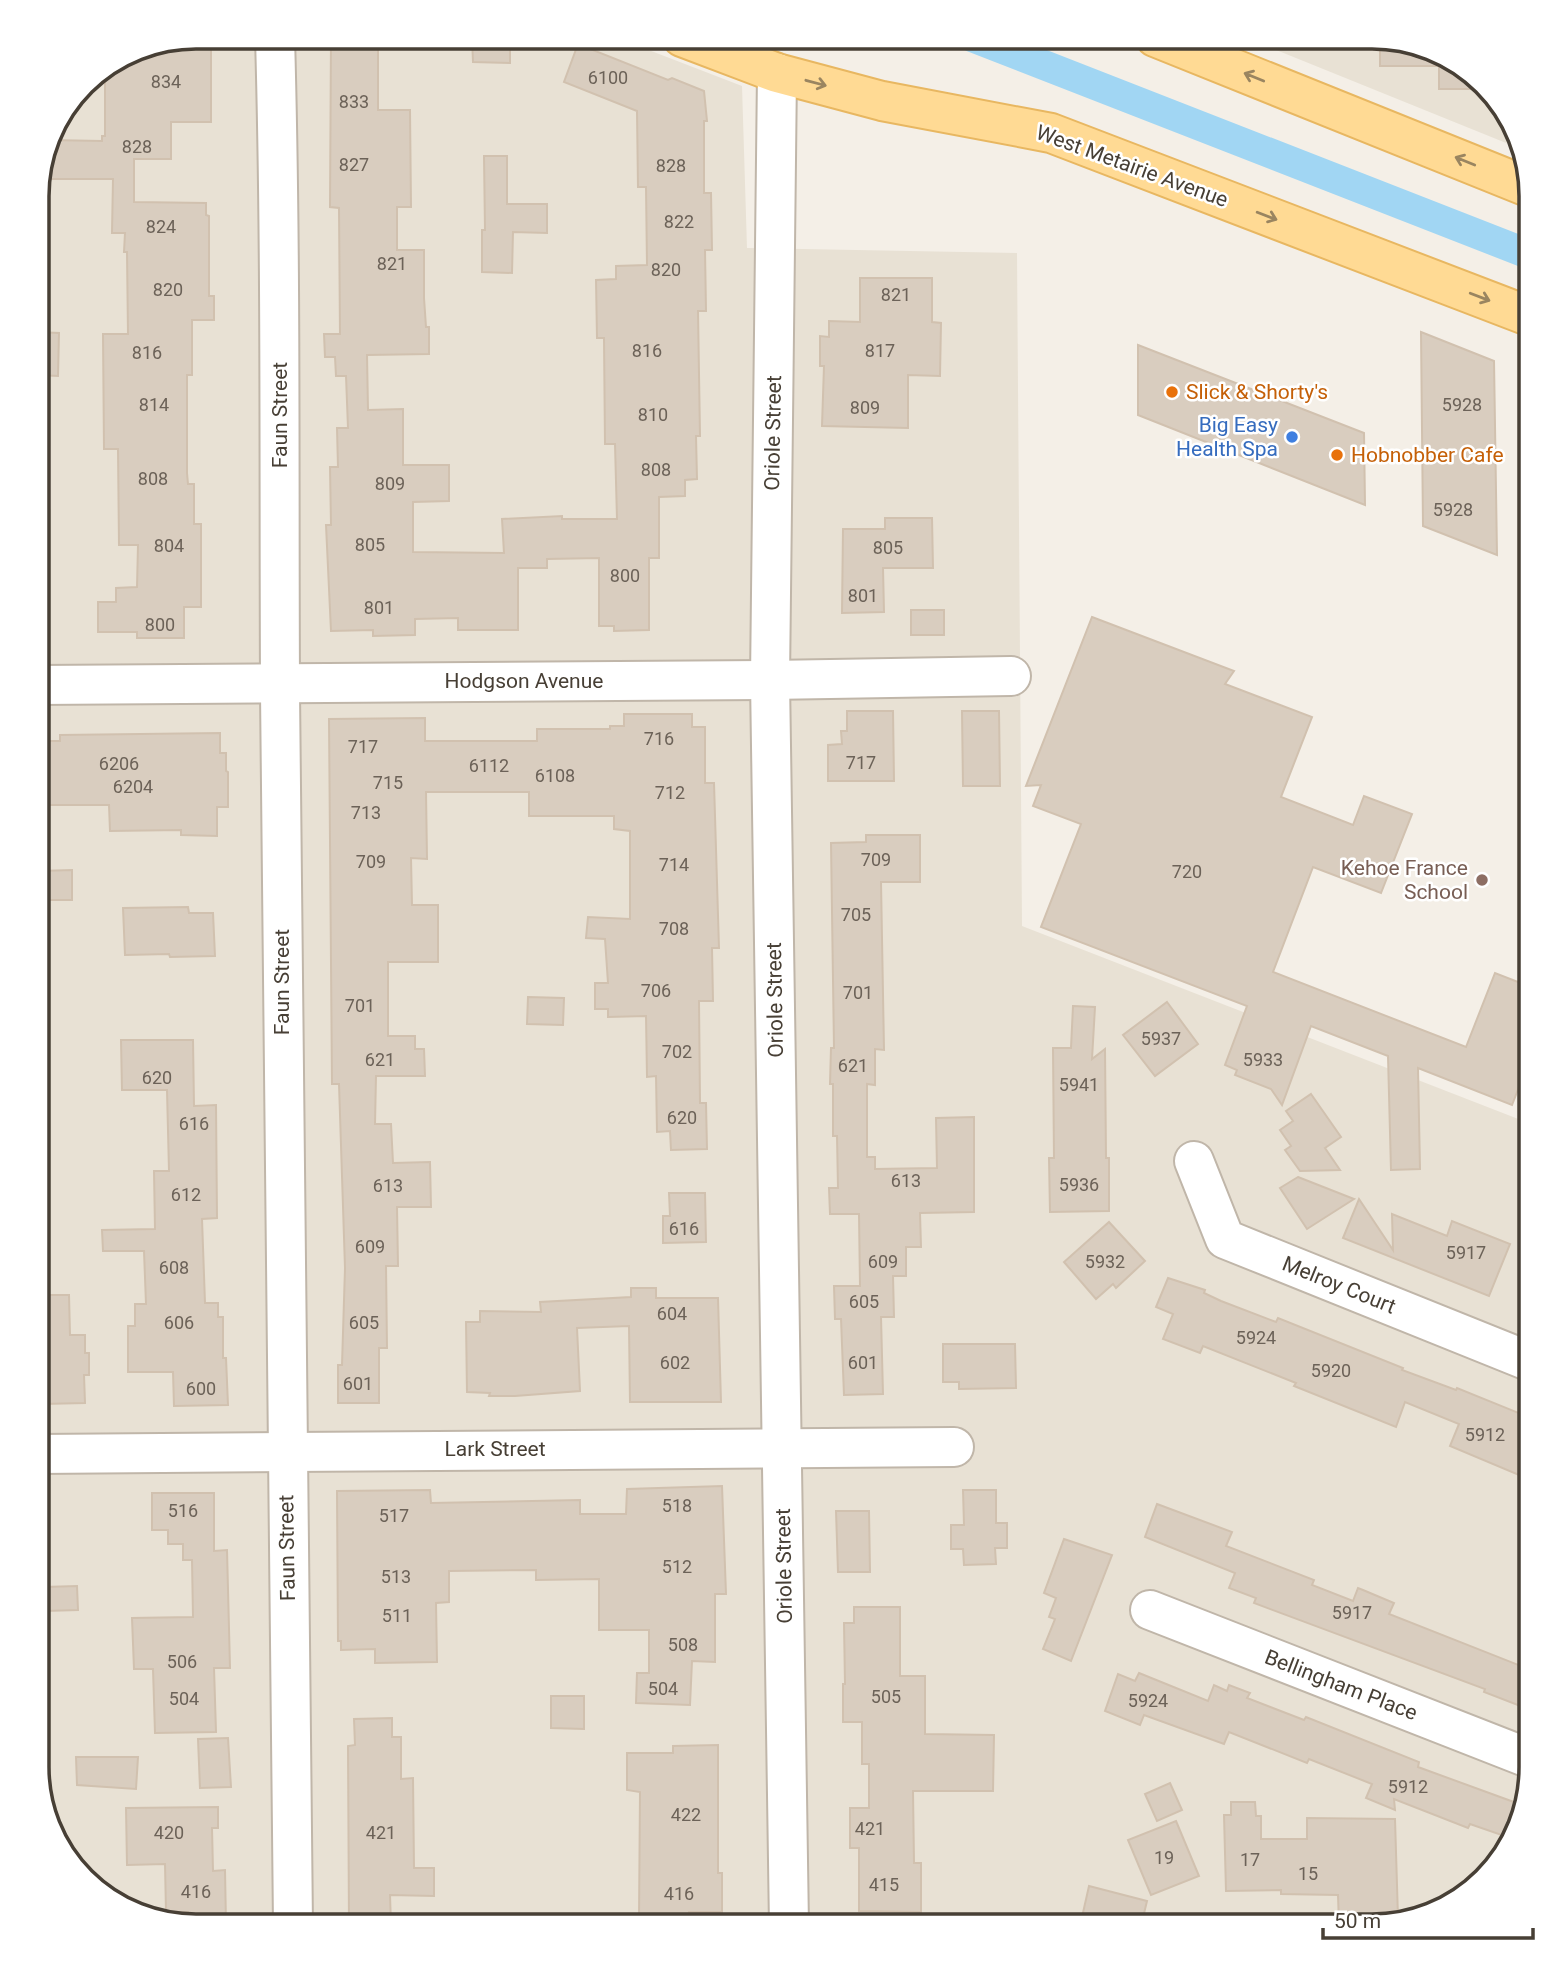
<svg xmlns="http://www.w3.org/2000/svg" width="1568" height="1963" viewBox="0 0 1568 1963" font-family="Roboto,sans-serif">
<rect width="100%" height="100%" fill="#f4efe7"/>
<g fill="#e8e1d4">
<polygon points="196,37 615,37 742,86 747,248 1017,253 1022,926 1531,1124 1531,1767 1515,1838 1461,1899 1372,1926 196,1926 117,1905 64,1856 37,1767 37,185 53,126 91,77 135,49"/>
<polygon points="1244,37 1382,37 1451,58 1504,107 1516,147"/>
</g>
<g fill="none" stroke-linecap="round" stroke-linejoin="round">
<polyline stroke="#a1d6f3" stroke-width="30" points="972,37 1531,255"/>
</g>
<g fill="#d9cdbf" stroke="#d1c1af" stroke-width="2">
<polygon points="196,37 211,37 211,122 171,122 171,159 134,159 134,202 206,203 206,215 209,216 209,296 214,296 214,320 192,320 192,375 187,375 187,473 188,484 194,484 194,524 201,524 201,607 184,607 184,638 137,638 137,632 98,632 98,602 116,602 116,588 137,587 138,545 119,545 118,449 104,449 103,334 128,334 127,252 124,252 125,233 112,233 113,179 45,179 45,169 42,169 49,140 102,141 102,136 105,136 105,68 135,49"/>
<polygon points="331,37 378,37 378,110 410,110 411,207 397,207 397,250 424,250 424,298 426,327 429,327 429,354 367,355 368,410 403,409 403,465 449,465 449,501 413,502 413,552 504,553 502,519 562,516 562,519 617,519 615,444 605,444 604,338 597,338 596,280 616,279 616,266 647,265 646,187 638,187 637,111 564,82 578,44 668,80 672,78 704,91 707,121 704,121 704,193 711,193 712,250 705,250 706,311 698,311 700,436 696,436 697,479 685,480 685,496 659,497 659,558 649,558 649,630 614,631 614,626 599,626 599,558 547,559 547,568 518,568 518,630 458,630 458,618 415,619 415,635 373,636 373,630 331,631 326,525 331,525 330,467 338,467 337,428 348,428 346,376 336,376 335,357 325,357 324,334 340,334 339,208 330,207"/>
<polygon points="472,37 510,37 510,63 473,62"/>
<polygon points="1380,37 1451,58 1484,89 1439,89 1439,66 1380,66"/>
<polygon points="484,156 507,156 507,204 547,204 547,233 513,232 512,273 482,272 482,230 485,230"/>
<polygon points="860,278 932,278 932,322 941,323 940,376 908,375 908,428 822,426 824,366 820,366 820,336 829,337 829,321 860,322"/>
<polygon points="37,332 59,333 58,376 37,375"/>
<polygon points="1421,332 1494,361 1497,555 1423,526"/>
<polygon points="1138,345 1364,433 1365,505 1138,415"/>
<polygon points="885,518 932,518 933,568 883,568 884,612 842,613 843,529 885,529"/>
<rect x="911" y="610" width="33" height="25"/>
<polygon points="1092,617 1234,671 1225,684 1312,717 1281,797 1353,825 1364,796 1412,814 1381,893 1313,867 1273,972 1466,1047 1495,973 1531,987 1531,1056 1512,1105 1418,1068 1420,1169 1391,1170 1388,1056 1311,1026 1282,1105 1271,1089 1235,1075 1237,1070 1225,1065 1247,1006 1041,927 1081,824 1033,806 1041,785 1026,786"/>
<polygon points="847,711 893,711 894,781 828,781 828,745 842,744 841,731 847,731"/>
<polygon points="962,711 999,711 1000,786 963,786"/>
<polygon points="624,714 692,714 692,727 705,727 705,783 714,783 719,948 712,948 713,1001 699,1001 700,1103 706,1103 707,1149 671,1150 670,1131 657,1132 656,1076 647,1077 646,1016 608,1017 608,1009 595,1009 595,983 608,983 605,939 586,938 588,917 630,919 630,831 614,829 614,816 529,816 529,792 426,792 427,859 411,858 412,905 438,905 438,962 388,962 388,1036 415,1036 415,1049 424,1049 425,1076 376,1076 375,1124 391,1124 393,1163 430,1162 431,1207 397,1207 398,1266 386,1266 387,1348 379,1348 379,1403 338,1403 338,1365 342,1365 345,1268 339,1084 332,1084 329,719 425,718 425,741 537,741 537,729 610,729 610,726 624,726"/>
<polygon points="220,733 220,753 226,753 226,771 228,772 228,807 217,807 217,836 181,835 181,830 110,831 109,805 37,805 37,741 60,741 60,735"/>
<polygon points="866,835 920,835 920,882 881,882 884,1050 875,1049 875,1085 867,1084 867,1157 875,1157 875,1169 937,1168 936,1118 974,1117 974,1212 920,1213 921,1247 906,1247 906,1276 893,1276 894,1317 881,1317 883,1394 844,1395 841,1319 835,1319 834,1286 860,1286 859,1214 830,1214 829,1188 838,1188 837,1136 833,1136 833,1084 830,1084 831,1048 834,1048 831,843 866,842"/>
<polygon points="72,870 72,900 39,900 39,871"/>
<polygon points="188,907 189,913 213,913 215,956 170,957 169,954 125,955 123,908"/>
<polygon points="528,997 564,998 563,1025 527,1024"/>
<polygon points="1167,1002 1198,1044 1155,1076 1123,1035"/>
<polygon points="1073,1006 1095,1007 1092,1059 1105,1049 1106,1158 1109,1158 1109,1211 1050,1212 1049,1158 1054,1158 1053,1048 1071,1048"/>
<polygon points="121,1040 193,1040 194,1106 216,1105 217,1218 202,1219 205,1303 218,1303 218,1317 223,1317 223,1358 226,1358 228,1405 174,1406 173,1372 128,1372 128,1326 135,1326 135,1304 146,1304 144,1251 103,1251 102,1230 155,1229 154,1171 169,1171 167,1090 122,1090"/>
<polygon points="1311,1094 1341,1137 1325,1148 1340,1170 1300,1171 1285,1150 1291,1146 1280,1130 1293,1121 1286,1111"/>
<polygon points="1298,1177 1354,1199 1307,1229 1280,1188"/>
<polygon points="669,1193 705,1193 706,1242 663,1243 663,1216 670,1216"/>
<polygon points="1359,1199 1393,1250 1392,1214 1447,1236 1452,1221 1510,1244 1489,1296 1343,1238"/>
<polygon points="1109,1222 1145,1261 1116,1288 1113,1284 1096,1299 1064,1262"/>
<polygon points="1168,1278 1205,1290 1204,1293 1221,1301 1276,1322 1278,1318 1403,1368 1402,1370 1456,1390 1457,1388 1531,1418 1531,1480 1450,1446 1459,1424 1405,1402 1396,1427 1294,1386 1296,1383 1203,1346 1200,1353 1163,1339 1173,1314 1156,1307"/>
<polygon points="631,1288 656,1288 656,1298 718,1298 721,1402 630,1402 629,1326 577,1328 580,1391 515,1396 489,1396 490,1393 467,1392 466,1322 480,1322 480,1311 541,1312 540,1302 631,1297"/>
<polygon points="40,1295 69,1295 70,1335 85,1335 85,1353 89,1353 89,1375 84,1375 85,1403 42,1404"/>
<polygon points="943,1344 1015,1344 1016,1388 959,1389 959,1382 943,1382"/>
<polygon points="722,1486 726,1594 715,1594 715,1662 692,1661 690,1705 636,1703 637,1673 649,1673 649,1630 599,1630 599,1579 536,1580 536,1570 449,1571 449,1602 436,1603 437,1662 375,1663 375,1649 341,1650 341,1641 338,1641 337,1491 430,1490 431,1503 580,1500 580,1514 626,1514 627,1489"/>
<polygon points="963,1490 996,1490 996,1523 1007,1523 1007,1548 995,1548 996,1564 964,1565 963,1549 951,1549 951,1525 964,1525"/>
<polygon points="152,1493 214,1493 214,1551 227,1550 230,1668 214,1668 216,1732 155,1733 153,1669 134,1669 132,1618 193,1617 192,1560 183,1560 183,1544 168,1544 168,1530 152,1530"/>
<polygon points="1157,1504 1232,1532 1226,1546 1314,1580 1312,1585 1353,1601 1358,1588 1363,1590 1394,1603 1389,1614 1531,1670 1531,1710 1484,1692 1485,1689 1254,1603 1256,1598 1229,1588 1235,1573 1145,1537"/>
<polygon points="836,1511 869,1511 870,1572 838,1572"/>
<polygon points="1064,1539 1112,1555 1071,1661 1043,1649 1055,1619 1049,1617 1056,1598 1044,1593"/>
<polygon points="77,1586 78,1610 45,1611 44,1587"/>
<polygon points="854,1607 900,1607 900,1676 925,1676 925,1734 994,1735 993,1791 913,1791 914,1863 921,1863 921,1912 859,1911 859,1848 850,1848 850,1808 869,1808 869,1764 862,1764 862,1722 843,1722 843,1684 845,1684 844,1623 854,1623"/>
<polygon points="1139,1673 1208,1701 1214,1685 1227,1691 1229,1685 1250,1693 1247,1698 1304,1720 1306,1717 1419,1762 1418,1767 1522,1805 1515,1838 1513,1839 1470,1824 1468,1828 1394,1799 1395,1810 1366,1798 1372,1784 1309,1759 1307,1763 1229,1732 1224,1744 1144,1715 1140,1725 1105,1711 1118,1674 1135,1681"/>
<polygon points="551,1696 584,1696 584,1729 551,1728"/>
<polygon points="392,1718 392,1737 401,1737 401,1779 413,1778 414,1868 434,1868 434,1896 390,1895 391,1925 349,1926 348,1746 355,1745 354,1719"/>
<polygon points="228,1738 231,1787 200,1788 198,1739"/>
<polygon points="718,1745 718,1873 722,1873 722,1912 689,1912 689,1921 639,1921 640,1792 627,1790 627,1753 673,1753 673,1746"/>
<polygon points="76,1757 138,1757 136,1789 77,1785"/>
<polygon points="1170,1783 1182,1810 1157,1821 1145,1794"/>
<polygon points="1231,1802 1255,1802 1256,1816 1261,1816 1261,1839 1307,1839 1307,1818 1395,1819 1398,1918 1372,1926 1339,1926 1338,1895 1281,1894 1281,1890 1226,1891 1224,1815 1231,1815"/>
<polygon points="218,1807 218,1828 212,1828 213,1871 225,1870 226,1924 188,1924 188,1912 166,1912 165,1864 127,1865 126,1808"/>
<polygon points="1176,1821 1199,1876 1151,1895 1128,1840"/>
<polygon points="1089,1886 1147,1901 1141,1926 1080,1926"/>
</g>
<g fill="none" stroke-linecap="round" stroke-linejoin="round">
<g stroke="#c0b6a9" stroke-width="42">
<g id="minor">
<path d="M275 37C281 252 279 467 280 682 281 1097 286 1512 293 1926"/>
<polyline points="777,73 770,680 789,1926"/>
<polyline points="37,685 770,680 1011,676"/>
<polyline points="1194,1161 1225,1239 1531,1362"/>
<polyline points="37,1454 954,1447"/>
<polyline points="1150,1610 1531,1759"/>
</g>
</g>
<g stroke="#e8b761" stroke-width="42">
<g id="major">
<polyline points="682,37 777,73 882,101 1051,133 1531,317"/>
<polyline points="1155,37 1528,187"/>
</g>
</g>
<use href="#minor" stroke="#fff" stroke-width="38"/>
<use href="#major" stroke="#ffda94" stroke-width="38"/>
</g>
<defs><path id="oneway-shaft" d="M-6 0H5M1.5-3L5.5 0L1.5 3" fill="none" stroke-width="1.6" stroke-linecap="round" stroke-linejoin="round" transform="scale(1.75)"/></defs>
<g stroke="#9a8560">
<use href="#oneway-shaft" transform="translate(1254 77) rotate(-158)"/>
<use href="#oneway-shaft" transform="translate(816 83) rotate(15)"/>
<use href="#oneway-shaft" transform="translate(1465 161) rotate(-158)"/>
<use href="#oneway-shaft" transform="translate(1267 216) rotate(21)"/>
<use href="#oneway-shaft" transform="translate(1480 297) rotate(21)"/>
</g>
<g fill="#e8710a" stroke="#fff" stroke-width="2.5">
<circle cx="1172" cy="392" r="7"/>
<circle cx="1337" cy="455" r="7"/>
</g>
<circle fill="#3f7fe0" stroke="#fff" stroke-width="2.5" cx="1292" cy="437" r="7"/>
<circle fill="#8d6e63" stroke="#fff" stroke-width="2.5" cx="1482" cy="880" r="7"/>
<g text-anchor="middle" stroke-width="5" stroke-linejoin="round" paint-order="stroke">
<g font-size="18" fill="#6c6258">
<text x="608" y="84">6100</text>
<text x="166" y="88">834</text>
<text x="354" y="108">833</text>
<text x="137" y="153">828</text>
<text x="354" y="171">827</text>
<text x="671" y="172">828</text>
<text x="679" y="228">822</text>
<text x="161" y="233">824</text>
<text x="392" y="270">821</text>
<text x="666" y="276">820</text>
<text x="168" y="296">820</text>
<text x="896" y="301">821</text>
<text x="647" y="357">816</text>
<text x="880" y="357">817</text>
<text x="147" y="359">816</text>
<text x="154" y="411">814</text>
<text x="1462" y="411">5928</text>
<text x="865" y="414">809</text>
<text x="653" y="421">810</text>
<text x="656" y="476">808</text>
<text x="153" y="485">808</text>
<text x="390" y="490">809</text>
<text x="1453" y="516">5928</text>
<text x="370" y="551">805</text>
<text x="169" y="552">804</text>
<text x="888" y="554">805</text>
<text x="625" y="582">800</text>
<text x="863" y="602">801</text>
<text x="379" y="614">801</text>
<text x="160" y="631">800</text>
<text x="659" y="745">716</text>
<text x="363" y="753">717</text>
<text x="861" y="769">717</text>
<text x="119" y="770">6206</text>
<text x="489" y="772">6112</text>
<text x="555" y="782">6108</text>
<text x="388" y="789">715</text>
<text x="133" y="793">6204</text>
<text x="670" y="799">712</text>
<text x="366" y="819">713</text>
<text x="876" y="866">709</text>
<text x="371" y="868">709</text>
<text x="674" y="871">714</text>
<text x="1187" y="878">720</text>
<text x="856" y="921">705</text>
<text x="674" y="935">708</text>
<text x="656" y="997">706</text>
<text x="858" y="999">701</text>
<text x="360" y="1012">701</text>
<text x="1161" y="1045">5937</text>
<text x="677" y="1058">702</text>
<text x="380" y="1066">621</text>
<text x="1263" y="1066">5933</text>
<text x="853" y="1072">621</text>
<text x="157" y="1084">620</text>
<text x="1079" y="1091">5941</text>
<text x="682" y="1124">620</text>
<text x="194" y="1130">616</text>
<text x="906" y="1187">613</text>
<text x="1079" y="1191">5936</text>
<text x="388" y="1192">613</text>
<text x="186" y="1201">612</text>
<text x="684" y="1235">616</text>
<text x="370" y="1253">609</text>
<text x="1466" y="1259">5917</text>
<text x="883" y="1268">609</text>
<text x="1105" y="1268">5932</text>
<text x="174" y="1274">608</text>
<text x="864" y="1308">605</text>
<text x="672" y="1320">604</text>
<text x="179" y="1329">606</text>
<text x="364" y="1329">605</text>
<text x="1256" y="1344">5924</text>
<text x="675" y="1369">602</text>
<text x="863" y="1369">601</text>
<text x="1331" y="1377">5920</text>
<text x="358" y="1390">601</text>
<text x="201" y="1395">600</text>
<text x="1485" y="1441">5912</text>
<text x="677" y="1512">518</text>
<text x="183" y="1517">516</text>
<text x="394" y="1522">517</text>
<text x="677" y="1573">512</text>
<text x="396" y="1583">513</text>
<text x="1352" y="1619">5917</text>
<text x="397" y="1622">511</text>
<text x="683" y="1651">508</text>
<text x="182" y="1668">506</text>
<text x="663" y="1695">504</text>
<text x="886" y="1703">505</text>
<text x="184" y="1705">504</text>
<text x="1148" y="1707">5924</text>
<text x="1408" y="1793">5912</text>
<text x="686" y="1821">422</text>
<text x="870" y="1835">421</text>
<text x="169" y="1839">420</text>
<text x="381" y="1839">421</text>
<text x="1164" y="1864">19</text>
<text x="1250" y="1866">17</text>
<text x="1308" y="1880">15</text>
<text x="884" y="1891">415</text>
<text x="196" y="1898">416</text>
<text x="679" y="1900">416</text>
</g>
<g font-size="21" fill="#473f35" stroke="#fff">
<text transform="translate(1132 166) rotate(20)" y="7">West Metairie Avenue</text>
<text transform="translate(280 415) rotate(-90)" y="7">Faun Street</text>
<text transform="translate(773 433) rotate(-89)" y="7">Oriole Street</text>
<text x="524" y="688">Hodgson Avenue</text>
<text transform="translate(282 982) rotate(-90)" y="7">Faun Street</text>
<text transform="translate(775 1000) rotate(-91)" y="7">Oriole Street</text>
<text transform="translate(1339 1285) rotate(22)" y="7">Melroy Court</text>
<text x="495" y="1456">Lark Street</text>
<text transform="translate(287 1548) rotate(-91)" y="7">Faun Street</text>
<text transform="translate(784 1566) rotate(-91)" y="7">Oriole Street</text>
<text transform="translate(1341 1685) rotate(21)" y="7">Bellingham Place</text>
</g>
<g font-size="21" fill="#c56008" stroke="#fff" text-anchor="start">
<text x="1186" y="399">Slick &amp; Shorty's</text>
<text x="1351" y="462">Hobnobber Cafe</text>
</g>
<g font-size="21" fill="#366cbe" stroke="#fff" text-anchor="end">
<text x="1278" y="432">Big Easy<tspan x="1278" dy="24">Health Spa</tspan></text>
</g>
<g font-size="21" fill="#785e54" stroke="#fff" text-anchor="end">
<text x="1468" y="875">Kehoe France<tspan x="1468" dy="24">School</tspan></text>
</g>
</g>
<path d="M0 0H1568V1963H0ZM196 49H1372A147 147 0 0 1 1519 196V1767A147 147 0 0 1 1372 1914H196A147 147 0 0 1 49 1767V196A147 147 0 0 1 196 49Z" fill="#fff" fill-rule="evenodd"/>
<path fill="none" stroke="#473f35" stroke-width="3.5" d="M196 49H1372A147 147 0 0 1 1519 196V1767A147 147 0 0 1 1372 1914H196A147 147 0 0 1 49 1767V196A147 147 0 0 1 196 49Z"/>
<path d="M1323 1928v10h210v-10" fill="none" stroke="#473f35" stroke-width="3.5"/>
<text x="1334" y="1928" font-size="21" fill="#473f35" stroke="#ffffff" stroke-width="5" paint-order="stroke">50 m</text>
</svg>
